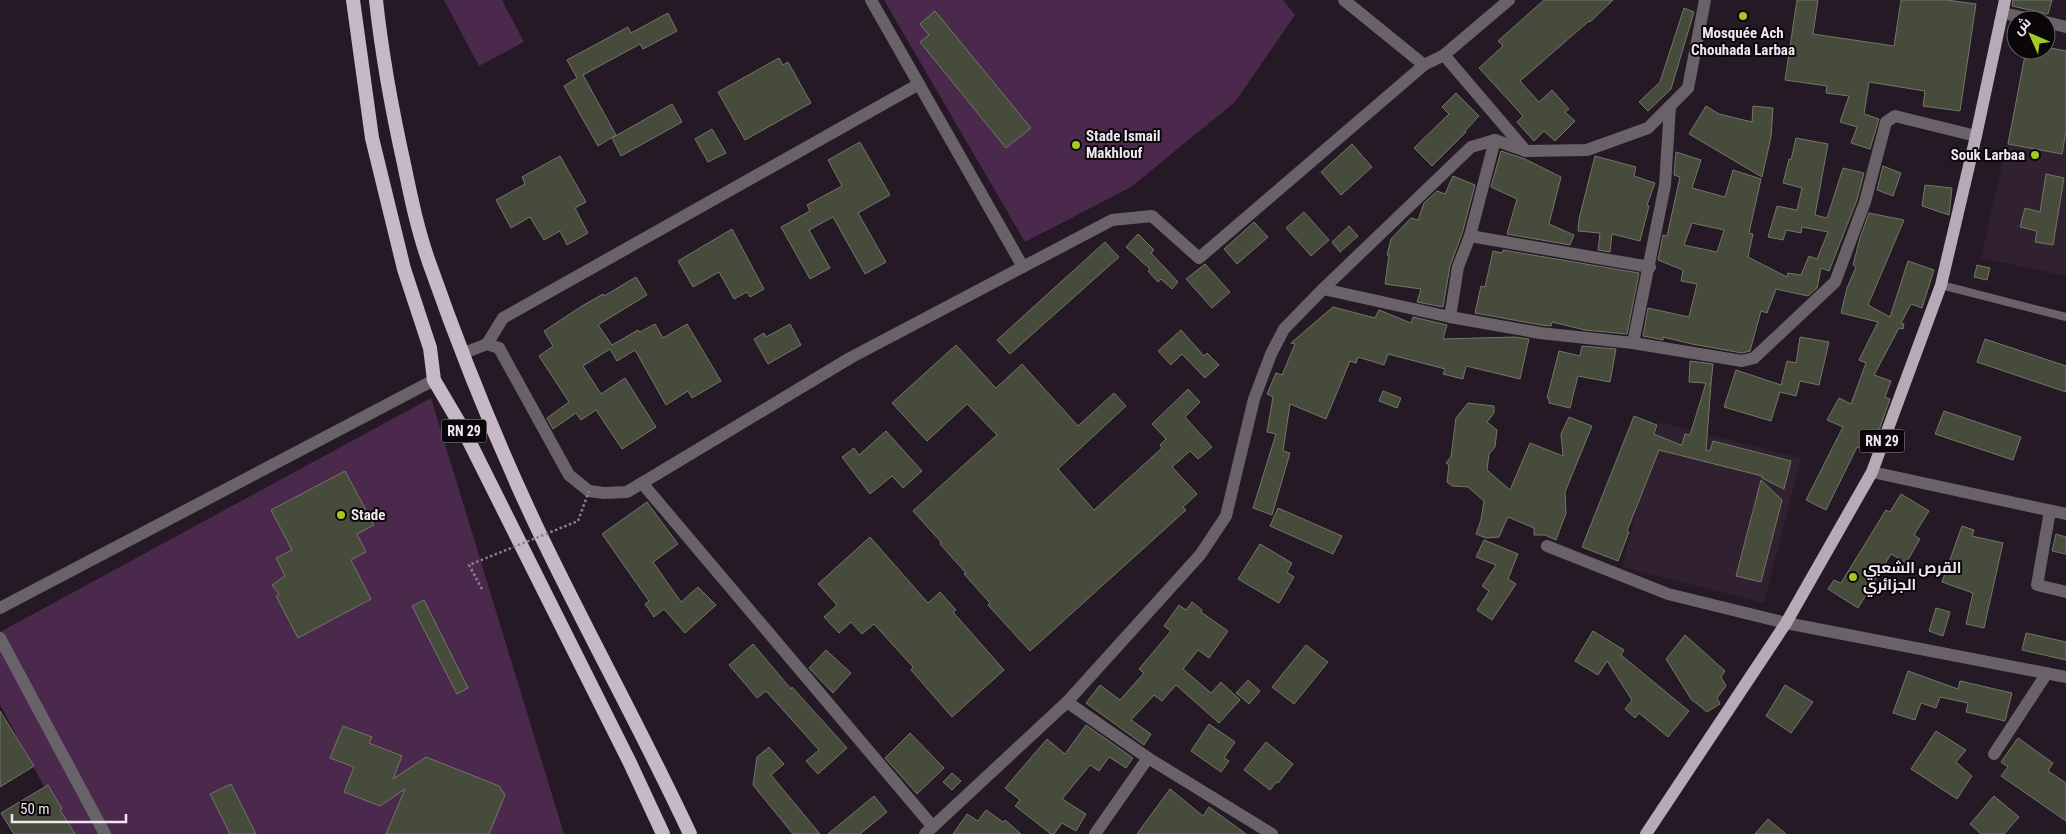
<svg xmlns="http://www.w3.org/2000/svg" width="2066" height="834" viewBox="0 0 2066 834" font-family="'Roboto Condensed',Cairo,sans-serif">
<rect width="100%" height="100%" fill="#241924"/>
<g fill="#302030">
<polygon points="2028,50 2066,52 2066,276 1981,258"/>
<polygon points="1659,422 1801,458 1764,603 1622,567"/>
</g>
<g fill="#4b294c">
<polygon points="444,0 502,0 524,42 479,66"/>
<polygon points="884,0 1283,0 1295,15 1235,102 1131,187 1025,242"/>
<polygon points="431,398 564,834 70,834 0,705 0,632"/>
</g>
<g fill="#464b3b" stroke="#727766" fill-rule="evenodd">
<polygon points="1544,0 1613,0 1590,22 1589,21 1520,81 1539,102 1552,90 1569,109 1565,112 1575,121 1555,141 1544,131 1534,141 1517,122 1523,116 1479,68 1503,46 1498,41"/>
<polygon points="1797,0 1818,0 1813,34 1894,46 1901,0 1947,0 1976,4 1960,111 1923,106 1925,91 1869,82 1864,114 1879,119 1870,149 1851,143 1857,127 1840,122 1849,96 1826,93 1827,86 1785,80"/>
<polygon points="2013,0 2052,0 2048,14 2012,6"/>
<polygon points="1684,8 1694,12 1671,89 1648,111 1639,102 1660,82"/>
<polygon points="935,11 1031,128 1006,148 920,42 929,35 920,24"/>
<polygon points="668,13 677,31 643,49 640,44 583,75 616,135 598,146 564,86 577,78 567,60 628,27 631,33"/>
<polygon points="2046,47 2066,51 2066,132 2062,154 2008,144 2026,50 2046,50"/>
<polygon points="779,58 783,65 788,62 811,103 745,140 718,92"/>
<polygon points="1456,93 1479,116 1465,131 1466,132 1432,166 1414,148 1449,114 1442,107"/>
<polygon points="672,104 682,122 621,156 612,138"/>
<polygon points="1706,106 1719,114 1752,122 1753,106 1773,108 1771,137 1762,177 1689,134"/>
<polygon points="712,129 726,153 708,162 695,139"/>
<path d="M1796 138 1828 144 1815 215 1827 218 1843 168 1864 173 1857 200 1829 271 1821 268 1817 288 1808 296 1776 289 1767 313 1761 311 1750 351 1742 353 1692 344 1663 337V340L1643 336 1648 308 1689 317 1697 284 1681 281 1683 270 1658 260 1663 235 1667 236 1680 177 1674 175 1676 152 1701 160 1692 188 1725 197 1733 170 1761 179 1749 233 1753 234 1748 257 1787 277 1788 273 1801 275 1809 256 1817 259 1828 232 1802 227 1801 233 1786 230 1783 240 1768 237 1777 206 1797 210 1802 188 1783 183 1789 159 1791 160ZM1692 223 1724 230 1717 252 1684 245Z"/>
<polygon points="860,142 890,195 858,213 886,262 865,274 833,217 809,230 830,268 810,279 781,227 810,211 807,205 842,186 828,160"/>
<polygon points="1352,144 1372,167 1341,195 1321,172"/>
<polygon points="1501,151 1525,159 1561,177 1549,224 1574,235 1570,245 1507,234 1517,199 1491,187"/>
<polygon points="560,156 586,202 575,208 588,233 567,245 560,231 544,240 530,217 511,228 496,200 525,184 522,177"/>
<polygon points="1595,156 1636,167 1634,176 1655,183 1647,205 1649,206 1640,241 1612,234 1610,252 1598,250 1600,233 1578,231 1579,219"/>
<polygon points="1883,166 1901,173 1893,196 1877,190"/>
<polygon points="2046,174 2064,178 2053,245 2035,242 2037,231 2020,227 2025,208 2040,212"/>
<polygon points="1453,176 1475,185 1462,234 1450,266 1443,307 1417,302 1421,289 1385,284 1389,255 1387,255 1391,239 1411,218 1418,220 1424,203 1437,191 1445,194"/>
<polygon points="1925,185 1952,188 1949,215 1922,206"/>
<polygon points="1304,212 1329,240 1311,256 1286,228"/>
<polygon points="1869,213 1904,220 1868,305 1890,317 1908,261 1934,270 1922,308 1911,304 1901,323 1904,324 1903,329 1899,328 1874,375 1891,381 1885,397 1890,399 1871,453 1857,447 1826,510 1806,500 1843,427 1827,420 1839,398 1851,404 1866,363 1859,360 1878,322 1841,313 1847,288 1856,267 1853,265 1860,238"/>
<polygon points="1254,222 1268,237 1237,264 1224,249"/>
<polygon points="1349,226 1358,236 1340,252 1332,242"/>
<polygon points="732,229 764,289 750,297 747,292 734,299 719,272 693,287 678,261"/>
<polygon points="1138,234 1154,250 1151,253 1178,282 1172,289 1161,279 1158,282 1148,271 1150,269 1126,247"/>
<polygon points="1105,242 1119,257 1010,354 997,340"/>
<polygon points="1503,250 1639,273 1627,334 1585,330 1552,322 1551,326 1541,325 1475,313 1481,286 1485,287 1493,251 1502,253"/>
<polygon points="1205,264 1230,292 1212,308 1186,279"/>
<polygon points="1977,265 1990,268 1987,280 1974,277"/>
<polygon points="636,277 647,295 598,325 612,345 638,330 640,332 655,324 663,338 687,324 721,381 692,398 688,391 666,405 635,350 617,361 610,349 583,366 601,394 625,378 656,427 622,449 596,410 581,420 576,413 553,429 547,418 569,402 539,356 553,346 544,331 582,306 603,294 604,296"/>
<polygon points="1333,307 1375,318 1379,310 1411,323 1413,317 1447,325 1443,339 1515,337 1529,339 1520,379 1466,366 1463,379 1443,374 1445,369 1388,354 1384,365 1358,357 1356,363 1350,361 1326,419 1290,404 1283,451 1290,453 1272,515 1253,508 1276,434 1267,432 1273,397 1267,394 1276,373 1282,375 1295,344 1291,343"/>
<polygon points="790,324 801,345 768,364 754,339 764,333 766,337"/>
<polygon points="1181,330 1204,356 1207,353 1219,365 1205,378 1182,354 1171,365 1158,351"/>
<polygon points="1800,337 1829,342 1819,385 1800,381 1796,396 1780,392 1771,421 1724,407 1736,370 1781,385 1787,361 1796,363"/>
<polygon points="1985,339 2066,366 2066,392 1977,362"/>
<polygon points="956,345 996,388 1022,364 1078,426 1114,393 1126,406 1058,469 1094,510 1162,448 1160,445 1166,439 1152,424 1188,389 1200,402 1185,417 1212,447 1198,459 1190,451 1172,467 1197,494 1183,507 1186,510 1030,651 988,605 990,603 964,574 966,573 940,544 941,542 913,511 997,435 967,404 927,441 892,403"/>
<polygon points="1582,346 1616,349 1610,382 1578,376 1570,408 1549,403 1549,399 1547,398 1559,351 1580,356"/>
<polygon points="1690,361 1713,364 1711,384 1709,384 1711,384 1706,450 1710,451 1713,441 1791,461 1784,489 1762,478 1762,476 1659,450 1627,531 1629,532 1618,561 1582,547 1634,416 1657,425 1654,434 1678,444 1682,445 1685,434 1690,435 1706,383 1689,382"/>
<polygon points="1383,391 1401,398 1397,408 1379,401"/>
<polygon points="1468,403 1494,406 1494,413 1487,422 1497,430 1495,447 1489,454 1487,470 1510,490 1530,443 1563,456 1561,434 1569,417 1592,426 1565,492 1566,513 1556,540 1545,535 1534,535 1534,528 1508,517 1499,537 1486,538 1476,534 1481,520 1484,501 1468,487 1452,486 1447,482 1449,465 1446,463 1451,457 1456,418"/>
<polygon points="1944,411 2021,437 2013,460 1935,434"/>
<polygon points="886,431 922,471 903,488 892,476 870,494 842,457 854,448 859,455"/>
<polygon points="345,471 374,525 357,534 366,552 351,560 371,599 298,638 276,596 279,594 272,585 285,576 276,558 292,550 271,510"/>
<polygon points="1761,480 1782,500 1761,582 1736,576"/>
<polygon points="1901,494 1929,511 1914,535 1920,539 1906,563 1891,554 1858,608 1828,589 1834,580 1841,583 1886,510 1890,512"/>
<polygon points="647,502 678,544 653,562 681,602 698,587 716,605 685,633 664,609 654,617 645,604 649,601 602,534"/>
<polygon points="1278,508 1342,536 1333,554 1270,526"/>
<polygon points="1962,526 1974,530 1972,536 2003,543 1984,628 1966,624 1973,593 1942,582"/>
<polygon points="2056,534 2066,537 2066,554 2052,551"/>
<polygon points="870,537 928,603 940,592 956,610 953,612 1004,670 952,717 911,670 913,667 874,624 862,634 851,622 839,633 824,617 837,605 818,584"/>
<polygon points="1484,540 1518,554 1508,579 1516,584 1492,620 1477,610 1489,591 1482,586 1496,565 1476,557"/>
<polygon points="1260,544 1292,563 1287,572 1294,577 1279,603 1238,579"/>
<polygon points="424,600 468,688 457,694 412,606"/>
<polygon points="1192,602 1202,610 1201,612 1228,631 1209,658 1198,650 1183,669 1211,693 1221,682 1240,700 1219,723 1176,685 1162,701 1154,695 1131,720 1151,734 1144,745 1086,703 1100,685 1120,700 1144,673 1139,669 1171,631 1164,626 1179,605 1186,610"/>
<polygon points="1936,608 1950,612 1943,636 1929,631"/>
<polygon points="1593,631 1624,650 1621,655 1689,711 1668,737 1639,713 1635,718 1625,709 1632,700 1607,661 1598,675 1575,661"/>
<polygon points="2026,633 2066,642 2066,660 2022,650"/>
<polygon points="1685,635 1725,671 1721,677 1726,686 1717,698 1720,704 1707,712 1691,699 1666,659"/>
<polygon points="753,644 791,689 792,687 847,748 818,774 806,761 819,750 766,691 757,698 729,665"/>
<polygon points="1306,645 1328,662 1294,704 1272,687"/>
<polygon points="826,650 851,673 833,693 809,668"/>
<polygon points="1908,671 1958,689 1960,681 2012,693 2005,721 1966,712 1968,703 1940,697 1936,708 1921,703 1915,720 1893,713"/>
<polygon points="1248,680 1260,691 1249,704 1236,693"/>
<polygon points="1785,685 1813,702 1791,733 1766,716"/>
<polygon points="0,711 34,766 0,787"/>
<polygon points="1209,724 1235,742 1224,758 1229,761 1221,772 1191,751"/>
<polygon points="1086,725 1133,758 1126,768 1109,757 1099,771 1090,765 1062,799 1086,814 1076,831 1062,823 1054,834 1051,834 1015,806 1020,800 1005,788 1047,739 1065,754"/>
<polygon points="343,726 372,737 369,743 402,756 393,779 426,757 499,786 505,795 489,834 386,834 405,789 380,806 344,792 354,767 330,758"/>
<polygon points="1936,731 1966,750 1956,762 1972,776 1957,799 1911,769"/>
<polygon points="910,733 944,768 917,794 885,758"/>
<polygon points="2018,738 2053,763 2048,771 2066,783 2066,821 2001,776 2008,767 2001,762"/>
<polygon points="1266,742 1293,764 1278,783 1276,782 1270,790 1244,770"/>
<polygon points="769,747 784,764 771,775 820,834 793,834 753,785 757,757"/>
<polygon points="952,773 961,781 952,790 943,782"/>
<polygon points="231,784 256,834 230,834 210,794"/>
<polygon points="48,785 62,809 60,810 75,834 14,834 1,813"/>
<polygon points="1170,789 1203,816 1209,807 1246,834 1137,834"/>
<polygon points="874,796 887,812 860,834 828,834"/>
<polygon points="1994,796 2019,817 2004,834 1981,834 1970,824"/>
<polygon points="986,810 1003,822 1005,820 1021,834 953,834 967,814 978,821"/>
<polygon points="1768,819 1786,834 1755,834"/>
</g>
<g fill="none" stroke-linecap="round" stroke-linejoin="round">
<polyline stroke="#696369" stroke-width="8" points="1941,285 2066,317"/>
<g stroke="#696369" stroke-width="12">
<polyline points="871,0 1023,267"/>
<polyline points="1344,0 1424,65"/>
<polyline points="2003,13 2035,20"/>
<polyline points="2046,22 2066,27"/>
<polyline points="1444,55 1509,0"/>
<polyline points="1470,236 1650,267"/>
<polyline points="1323,289 1450,317 1540,333 1633,343 1742,361 1754,358 1835,282 1865,202 1886,122 1895,116 1976,136"/>
<polyline points="1450,317 1458,267 1470,236 1495,140"/>
<polyline points="1633,343 1665,185 1670,106"/>
<polyline points="487,344 503,318 919,84"/>
<polyline points="464,353 487,344 499,348 569,475 589,491 604,493 627,492 850,358 1112,220 1152,216 1199,258 1424,65 1444,55 1526,151"/>
<polyline points="1872,472 2066,514"/>
<polyline points="642,483 933,827"/>
<polyline points="2050,511 2037,585 2066,592"/>
<polyline points="1547,546 1668,594 1786,623 2066,677"/>
<polyline points="0,608 434,380"/>
<polyline points="0,638 105,834"/>
<polyline points="1067,702 1148,758 1272,834"/>
<polyline points="1994,754 2047,673"/>
<polyline points="925,834 1067,702 1200,555 1226,516 1254,399 1271,354 1284,329 1323,289 1471,147 1495,140 1526,151 1587,150 1648,128 1688,88 1705,0"/>
<polyline points="1095,834 1148,758"/>
</g>
<polyline stroke="#b7aab7" stroke-width="12" points="1646,834 1786,623 1872,472 1941,285 1976,136 2005,0"/>
<g stroke="#c6b8c6" stroke-width="14">
<polyline points="353,0 372,138 404,269 430,348 434,380 464,431 630,763 663,834"/>
<path d="M376 0C382 56 392 110 404 164 411 198 418 232 430 265 462 356 499 448 541 536 589 636 643 733 690 834"/>
</g>
<polyline stroke="#8a818a" stroke-width="2.5" stroke-dasharray="2.5 2.5" stroke-linecap="butt" points="482,589 469,565 578,521 589,491"/>
</g>
<g fill="#a4c824" stroke="#0a060a" stroke-width="2">
<circle cx="1743" cy="16" r="5"/>
<circle cx="1076" cy="145" r="5"/>
<circle cx="2035" cy="155" r="5"/>
<circle cx="341" cy="515" r="5"/>
<circle cx="1853" cy="577" r="5"/>
</g>
<g text-anchor="middle" stroke-width="4" stroke-linejoin="round" paint-order="stroke">
<g fill="#0a060a" stroke="#aaa4aa" stroke-width="1">
<rect x="441.5" y="419.5" width="45" height="23" rx="4"/>
<rect x="1859.5" y="429.5" width="45" height="23" rx="4"/>
</g>
<g font-size="14" font-weight="bold" fill="#efe7ef">
<text x="464" y="436">RN 29</text>
<text x="1882" y="446">RN 29</text>
</g>
<g font-size="15" font-weight="bold" fill="#efe7ef" stroke="#0a060a" text-anchor="start">
<text x="1743" y="38" text-anchor="middle">Mosquée Ach<tspan x="1743" dy="17">Chouhada Larbaa</tspan></text>
<text x="1086" y="141">Stade Ismail<tspan x="1086" dy="17">Makhlouf</tspan></text>
<text x="2025" y="160" text-anchor="end">Souk Larbaa</text>
<text x="351" y="520">Stade</text>
<text x="1863" y="573">القرص الشعبي<tspan x="1863" dy="17">الجزائري</tspan></text>
</g>
</g>
<g transform="translate(2031 35) rotate(315)"><circle r="24" fill="#0a060a" stroke="#666066"/>
<path d="M0-4L9 19L0 12L-9 19Z" fill="#a4c824"/>
<text y="-8" font-size="14" font-weight="bold" text-anchor="middle" fill="#efe7ef">ش</text>
</g>
<path d="M12 814v8h114v-8" fill="none" stroke="#efe7ef" stroke-width="2.5"/>
<text x="20" y="814" font-size="15" fill="#efe7ef" stroke="#0a060a" stroke-width="4" paint-order="stroke">50 m</text>
</svg>
